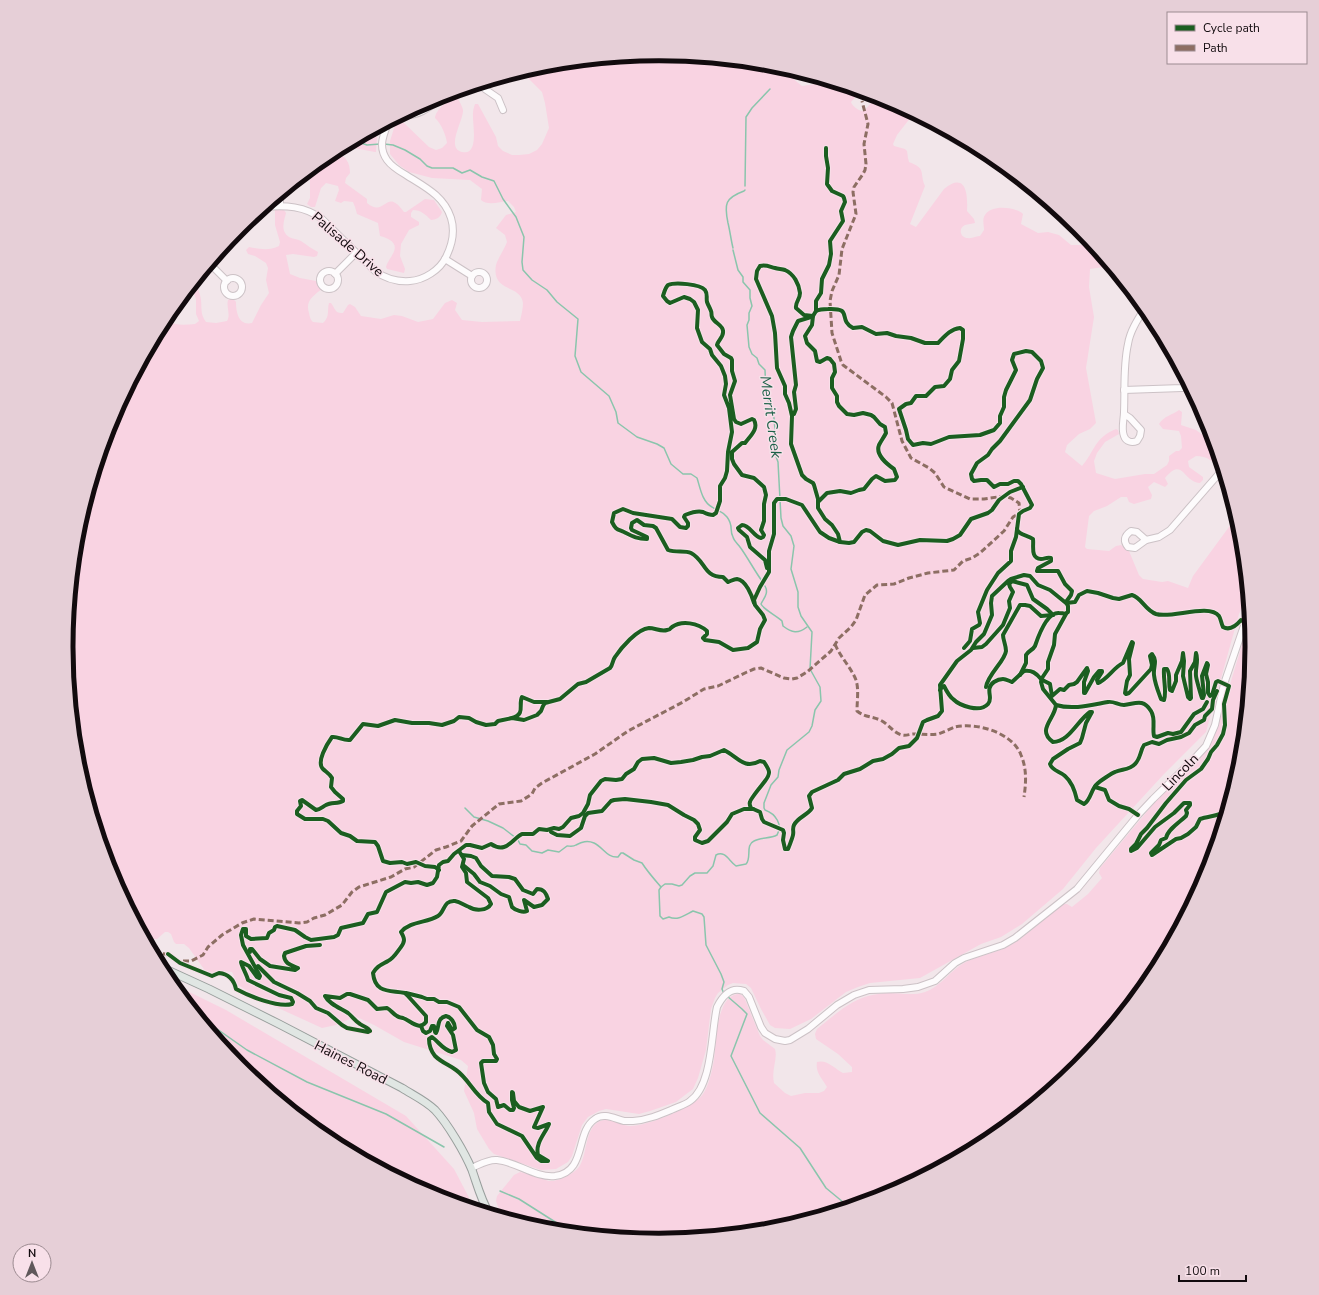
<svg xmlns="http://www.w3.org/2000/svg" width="1319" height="1295" viewBox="0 0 1319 1295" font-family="'Nunito Sans',sans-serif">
<rect width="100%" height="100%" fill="#f2e6ea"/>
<g fill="#f9d3e2">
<path d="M660 54 776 65 802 86C815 85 818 81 829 89L835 88 839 85 861 91 851 102C852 106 860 112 864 111L877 96C887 99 908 107 911 117L897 135 893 144 894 146 905 149 907 151 908 158 909 162C927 169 919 172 925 186L910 224 916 227 944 189C966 171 968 194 967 211L974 219 975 223C972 224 968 224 965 225 958 228 960 238 968 238 971 239 977 236 980 236L984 230C984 225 982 219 985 215 991 204 1016 207 1023 214L1021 224 1038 233 1048 232 1059 235 1071 245H1085L1089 240 1110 266 1090 269 1089 287 1094 317 1086 368 1096 423 1090 429 1079 434 1067 445 1065 452 1082 466C1095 451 1094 438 1116 429L1118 430 1119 434 1105 442 1097 453 1094 461 1096 473 1115 479 1145 474H1154L1167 465 1169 461V456L1176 451H1179L1182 448 1181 436 1179 431 1163 429 1159 424C1164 416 1172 415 1179 410L1182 412 1181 425 1196 430 1207 438H1213L1221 464C1215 467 1215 463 1210 460 1206 457 1201 456 1196 456L1188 461 1189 467 1203 477V480L1200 483C1183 482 1183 456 1165 478L1168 484 1165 487 1154 482 1148 487 1152 495 1151 499 1134 504 1129 502 1127 497H1121L1107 506 1094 511 1089 516 1085 547 1087 549 1109 551 1116 546 1121 545 1129 551 1139 575 1143 579 1162 582 1168 581 1188 588 1193 576 1237 516 1242 532 1248 593 1239 614 1206 732 1164 774 1096 848 1063 889 1022 924 1001 937 981 944 920 978 870 983 858 987 846 992 811 1019 790 1029 775 1028 770 1025 761 1009 751 988 746 984 733 983 728 985 718 993 715 998 711 1009 706 1050 698 1078 693 1089 685 1095 676 1102 650 1111 639 1114 606 1109 599 1111 588 1117 582 1125 572 1156 568 1162 556 1169 541 1170 494 1154 489 1149 477 1129 474 1113 464 1091 468 1066 461 1060 404 1042 374 1025 359 1018 354 1017 336 1025 322 1028 265 1002 238 985 232 972 222 971 211 973 206 972 189 948 184 944H176L174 942 171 934 168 932H165L157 939H146L111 874 77 763 66 647 77 531 111 420 166 318V320C175 326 185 325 195 324L199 321 196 314V299L191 287 199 277C195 287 200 290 201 300 202 308 200 314 206 322L216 323 227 321C231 315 226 307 228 300 231 298 234 299 236 302 236 313 239 326 252 323L261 305 269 293 266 280 268 268 266 263 255 256 248 254 246 250 249 247C259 249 269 251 279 246L280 242 275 225V210H284L286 213C284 221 280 231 289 237 293 239 297 239 301 241 307 245 312 249 318 252L317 256 314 257 293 254 286 255 290 274 300 278 316 281 322 289C313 296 305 301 309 313 310 317 310 319 313 322L323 323C330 317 327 310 329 303H331C335 308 335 314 343 313L348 305 350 304 355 307 361 316 381 319 394 315 402 316 418 322 433 319 445 303 452 300 457 303 455 310 462 320 482 322 520 321C521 316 523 309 523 303 521 284 491 293 496 265 498 258 504 250 507 242L505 235 496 228 506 215 516 212 514 207 508 201C500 202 487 206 481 200L482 189 470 180 432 178 409 172 399 165 390 154V141L395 125 399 123H404L429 147 436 150 442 148 447 143C446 135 441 123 435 118 436 109 449 98 458 99 460 102 462 106 463 110 464 120 445 148 462 152 480 156 472 122 473 113 473 110 474 107 475 104H478L496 137 498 146 503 151 512 155H519L529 154 537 150 542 144 549 128 545 103 542 92 527 77 516 74 544 65Z"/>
<polygon points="368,133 377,137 376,152 375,152 354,148 341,148"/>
<path d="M337 150V153C346 156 350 163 350 173L346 178 345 183 367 199V203C386 219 385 186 404 212H406L425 199 434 200 442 212C441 217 436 220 431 220 426 215 421 210 413 210L411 213V217L419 222V225L409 230 401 244 400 256 405 269 404 273 387 269 386 267C388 258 402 248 390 240 387 238 384 237 380 236L378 223 357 214 355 207 353 202 344 201 341 203 335 201 339 190 338 186 326 183 321 188 315 207H311L307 204 310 198V179L318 167 320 162 330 154Z"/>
<path d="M1250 621 1253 648 1242 764 1208 875 1153 977 1079 1067 989 1141 886 1196 775 1230 659 1241 543 1230 507 1218 498 1207 496 1201 497 1196 514 1175 520 1172C530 1174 540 1179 549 1181 555 1181 562 1179 567 1176 571 1174 576 1171 579 1167 588 1154 584 1129 600 1121 609 1117 620 1125 629 1126 645 1127 695 1107 703 1094 709 1085 712 1071 714 1060 716 1044 716 993 740 994L744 997 760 1036 763 1040 775 1049C778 1059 771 1070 774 1083L785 1093 791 1096 805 1093H819L824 1091 827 1087C823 1079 815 1073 817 1062 827 1059 835 1069 843 1073L852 1072V1067L838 1054 816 1039 815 1034 817 1029C841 1010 856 994 889 993 900 993 913 996 925 992 940 987 950 971 964 963 977 956 993 954 1007 947 1028 937 1043 917 1062 904H1067L1072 907 1088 894 1102 878 1099 873 1100 868 1155 802 1198 761 1213 740 1242 645Z"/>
<polygon points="171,983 226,1010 406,1116 454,1169 475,1209 432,1196 330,1141 240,1067"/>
</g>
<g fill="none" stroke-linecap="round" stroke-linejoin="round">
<g stroke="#8ac5ac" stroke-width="1.5">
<polyline points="355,141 367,145 380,144"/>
<path d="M384 144 393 145 405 150 420 159 427 166 432 168H453L462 173 470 170 482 177 494 181 503 199 516 217 524 237 522 262 523 270 532 280 547 290 557 302 578 319 575 356 581 372 609 396 616 412 618 423 637 437 657 444 664 448 671 464 683 474H691L697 478C700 487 702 502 712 507 718 511 722 511 727 517 734 526 729 530 733 537 734 541 738 544 740 547 748 558 754 570 762 581"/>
<polyline points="745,186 746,117 752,108 770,89"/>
<path d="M733 248C731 240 730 231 728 223 724 204 725 198 744 191L745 190"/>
<path d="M765 586C769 593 764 598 761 604 763 609 777 616 782 621L783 626C792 633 798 634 807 627"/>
<polyline points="465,808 474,817 488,821 503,828 516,838"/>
<path d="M516 839 518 840 520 844 526 845 532 851 542 853 548 850 559 852 567 846C570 846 573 847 576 845 582 842 587 840 594 843 603 847 607 858 618 857L621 853H623L634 860 642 863C647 871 654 879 661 887"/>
<path d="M724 994 722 989 724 982 721 974 706 945 704 917 702 914 693 911C685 915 678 921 669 917L663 919 660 916 659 890 661 887 665 884H672L679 886 682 885 690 876 695 873H707L713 866 716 855C725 850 729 861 736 866L746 864C752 858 745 845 754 841 761 837 770 839 777 835 783 825 776 814 765 810L764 808V803L771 785 778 777 779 770 787 750 809 732 812 726 815 710 821 701 820 687 810 669 812 632 801 616 798 607V592L791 569 794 546 791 536 783 526 781 518 778 462 774 451 776 441 774 418 766 394 765 370 759 364 757 358 752 354 749 347 747 325 749 320V313L752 306 750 298V290L743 282V277L738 270 733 250"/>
<polyline points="727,996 742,1009 747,1014 731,1056 760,1113 800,1148 826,1188 849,1207"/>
<polyline points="197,1015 247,1050 307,1082 386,1114 444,1147"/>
<polyline points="500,1191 519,1199 571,1232"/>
</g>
<g stroke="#ccc2c6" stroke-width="8">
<g id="minor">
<polyline points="479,85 498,98 503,110"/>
<path d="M402 115C420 117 432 105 446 95"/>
<path d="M925 120C946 137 972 149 997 160"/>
<polyline points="280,195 280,206"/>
<path d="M265 207C285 205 305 206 322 219L375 271C386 279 397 282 410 281 424 280 440 270 446 257 452 245 455 231 451 218 444 196 425 187 406 175 399 171 392 167 387 160 378 147 383 136 388 123"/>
<polyline points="445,259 472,276"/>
<polyline points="210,264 227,281"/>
<circle cx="329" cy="280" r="9"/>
<circle cx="479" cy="280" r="8"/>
<polyline points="335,274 356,253"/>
<circle cx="233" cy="287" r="9"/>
<polyline points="1124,390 1182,388 1189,385"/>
<path d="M1124 414 1130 418 1141 430 1140 436 1137 441C1132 443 1126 442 1124 436 1121 429 1124 419 1124 412 1125 389 1123 366 1128 344 1130 331 1138 319 1145 308"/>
<path d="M1131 531 1137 532 1146 540 1135 548 1128 547C1123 541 1124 536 1131 531Z"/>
<polyline points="1146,540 1159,537 1170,530 1223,469"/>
<path d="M471 1168C479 1165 488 1159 497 1160 517 1162 535 1178 555 1176 587 1172 575 1132 595 1119 604 1112 615 1119 624 1121 627 1121 630 1121 633 1121 647 1120 659 1115 671 1110 677 1107 685 1105 690 1101 713 1085 711 1032 717 1007 722 997 729 988 740 990L744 991 749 997 761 1027 765 1033 775 1039 785 1041 790 1040 808 1029 837 1005 854 995 869 990 903 989 918 987 935 981 955 963 964 958 1003 945 1015 938 1077 889 1138 815 1153 799 1194 759 1206 746 1215 725 1224 684 1249 611"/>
</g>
</g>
<g stroke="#989e9c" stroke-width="9">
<path id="major" d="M161 967 209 989 279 1024 402 1088C413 1095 426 1101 435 1110 448 1124 465 1153 472 1170 477 1184 481 1200 489 1213"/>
</g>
<use href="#minor" stroke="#fdfbfc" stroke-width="6"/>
<use href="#major" stroke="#e0e6e3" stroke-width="7"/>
<g stroke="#8d6e63" stroke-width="3" stroke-dasharray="6 3" stroke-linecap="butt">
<path d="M835 644C840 657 851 667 856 680 859 689 857 701 857 711 866 718 873 716 882 721 889 725 894 733 902 735 906 736 910 734 914 734 922 734 930 735 938 734 944 732 950 729 955 727 977 722 1013 733 1021 755 1027 769 1026 783 1024 797"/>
<polyline points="154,954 162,953 170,956"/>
<polyline points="183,961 191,961 203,955 208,947 222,935 242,923 254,919 299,923 307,922 314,918 325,915 342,905 352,892 359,887 391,877 405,869 414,867 436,850 446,847 461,841 472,826 499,804 521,801 532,794 535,788 542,783 595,754 628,731 683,702 704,689 718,686 747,672 754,669 761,668 784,678 792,679 797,678 807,672 831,651 839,638 851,627 856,620 865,595 877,585 894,584 909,578 928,573 954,570 963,561 972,558 980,553 1004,531 1013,517 1020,513 1019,503 1011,498 1004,496 984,499 970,499 944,487 935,473 929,468 911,458 902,441 892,403 886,397 843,365 841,361 832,333 830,301 832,291 839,275 842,249 856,214 853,192 854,187 863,174 865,170 866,164 864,144 868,124 862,101"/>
</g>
<g stroke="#f8e0e9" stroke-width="6">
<g id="cycleway">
<path d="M816 311C820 309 823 309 828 309 854 308 837 319 853 328L862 327 876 334 887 333 896 336 911 338 925 343H938C944 337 950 329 960 328L963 330V339L959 361 952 370 950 379 944 386 935 387 926 396H916L911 403 906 404 899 409 906 430 908 439 913 445 923 443 931 444 949 437 980 435 994 430 1000 423V416L1004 407V397L1006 390 1016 370 1012 360 1014 354 1026 351 1032 352 1041 361 1043 368 1037 379 1030 400 1000 441 992 449 988 455 977 463 971 474 972 479 974 481 981 480H987L994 487 1000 484H1008L1014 481H1018L1021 484 1032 505 1030 508 1023 511 1019 514 1016 537 1011 551V561L998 573 987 590 978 612 980 623 979 625 972 629 970 641 964 648"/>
<path d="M813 316 804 315 796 308C795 302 800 300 800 293 799 284 794 274 785 270 782 269 778 269 775 268 770 267 766 264 760 266L757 271 756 279 772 316 775 333 777 368 785 386V394L789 403 792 416 791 444 802 475 806 479 813 483 814 485 818 499V508L825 519 832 525 838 534 840 542"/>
<polyline points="794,414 796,409 794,392 796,385 791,337 793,331 798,321 811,317"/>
<path d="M819 501 827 493 840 491 851 493 859 490 864 489 872 479 876 476 885 481 895 480 897 477 894 469C887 464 875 455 879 445 881 441 884 437 886 433L885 427 880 424 874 417 871 415 863 413 854 415 847 414 839 406 837 402V396L832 388V378L835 372 834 364 830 359 827 358 820 362 817 361 815 351 807 343 805 336 812 325 813 316 816 311V301L821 293 822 279 829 265 831 254 830 241 843 221 841 211 845 202 844 198 843 196 832 191 827 184 828 168 826 156V148"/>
<path d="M1017 529C1018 535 1028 535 1033 539 1034 545 1030 559 1041 559 1045 559 1046 557 1051 558V561L1038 568 1037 571H1058L1065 584 1072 591 1071 595 1066 602 1068 606V612L1065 614C1063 613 1061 613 1059 613 1047 612 1038 637 1035 646 1033 650 1028 651 1026 655V663L1020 675"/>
<path d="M754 603C752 596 746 580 737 579 734 579 731 581 728 582L723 577C703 577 706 561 691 553 685 550 676 553 668 550L656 528 653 526 644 525 637 520 632 523 631 528 632 530 647 537V539C637 539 632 536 624 532 617 529 616 530 612 522L614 513 623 509 633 513 672 519 680 527 686 528 688 526V523L684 517 685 515C690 513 697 510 703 512 707 514 709 515 713 515L716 513 720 501V486L725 478 727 471 728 452 732 432 729 408 724 395 726 384 725 376 721 366 712 355 710 349 702 342 697 328 698 310 694 302 690 299 684 297 670 303 667 301 663 296C664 293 665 288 668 285 675 282 700 284 705 290 708 294 706 298 707 302 708 305 710 308 711 311 712 313 711 315 712 317 714 323 723 325 723 331 724 337 718 340 717 345L724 354 731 358 732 360V371L735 381 730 395 734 419 736 422 741 424 752 419 754 420C759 429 750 436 745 443H742L732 452V459L734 464 742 475 754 478 764 487 766 495 764 504V521L761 530 764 535 763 537 761 538C753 536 750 525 742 525L738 528 739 530 747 537 750 547 765 560 767 568"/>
<path d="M1066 614 1055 634 1054 645 1048 662V669L1042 678 1041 682 1043 689 1056 705C1073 710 1091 705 1108 702 1114 701 1118 705 1124 705 1135 704 1143 698 1151 711 1156 719 1152 728 1154 736L1157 737 1168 733 1173 734 1181 732 1194 714 1203 709 1207 702"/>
<polyline points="973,648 982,647 986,644 1003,625 1010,608 1009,601 1013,592 1010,587 1009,584 1012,581 1027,585 1033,599 1047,609 1053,615"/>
<path d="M986 687C988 674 1005 661 1006 651 1006 645 1003 640 1003 635L1020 605H1025L1030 606 1041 616 1053 615"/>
<path d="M940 690 942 687 944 686C946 690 949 696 953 699 960 706 980 713 988 704 994 698 984 689 994 682 997 680 1000 679 1003 679 1006 679 1009 681 1012 682L1024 671C1032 670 1036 673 1041 679 1043 681 1047 682 1050 684L1052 696 1060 689 1064 690 1069 685 1074 684 1077 682 1087 668 1088 671 1084 682V693H1085L1094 677 1099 671H1102V672L1097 680 1098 683C1107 680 1114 667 1123 663L1132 642 1133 643 1129 659 1130 675 1127 681 1125 693 1126 694 1129 693 1151 669 1152 665 1150 656 1152 654C1158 662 1153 666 1154 675 1155 684 1158 691 1161 699L1164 700C1167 691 1163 680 1164 669H1167C1171 675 1168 683 1170 690L1172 691 1176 681V675L1182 661 1183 653 1184 661 1183 676 1188 697 1190 699 1191 698 1190 671 1195 662 1196 653C1199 660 1195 668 1196 676 1196 678 1201 696 1202 698H1203L1204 695 1202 676 1207 663 1208 665 1206 674 1208 682V693L1210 696 1212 695 1216 682 1218 681 1229 686 1224 704 1225 725 1223 734 1217 745 1211 752 1208 759 1201 769 1186 780 1166 803 1147 828 1141 834 1136 844 1131 849V851L1137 848 1155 827 1174 813 1184 803H1190V805L1186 810 1187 813 1186 816C1180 822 1168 829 1166 838L1161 840 1159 845 1151 853 1152 855 1176 839 1181 838 1188 834 1196 827 1200 819C1209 816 1219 816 1227 811"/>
<path d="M1056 705C1055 719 1036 730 1053 742 1069 742 1077 721 1090 712H1092L1086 723 1082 738 1080 743 1068 749 1053 759 1050 764C1052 771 1060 771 1065 776 1072 782 1075 791 1077 800L1084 804C1091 800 1091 789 1097 784 1100 781 1112 773 1115 772 1122 769 1130 770 1135 764 1141 758 1140 751 1144 745L1152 742 1159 744 1167 740 1181 737 1189 733 1195 725 1204 720 1205 716 1212 709 1213 700 1217 691"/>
<path d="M512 718C526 714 518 705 522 697L534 702H547"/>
<polyline points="1095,787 1105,790 1109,800 1119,806 1129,809 1138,815"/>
<polyline points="551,832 557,835 570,836 581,828 585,816 588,813 602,811 611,801 614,800 625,799 651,802 668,805 684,815 694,820 698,824 700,830 695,837 695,840 702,843 708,841 727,822 732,814 744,809 753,809"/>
<path d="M462 855 471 856 476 858 481 866 492 876 509 877 515 879 523 890 533 894 537 889C544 889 546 893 548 899L542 905 534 907 524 900 527 911C523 913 515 910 512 907L509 897 501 894 490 886 480 882 474 874 463 865"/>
<path d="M439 870 435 867 425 866 416 862 407 864 402 862 390 863 383 861 378 846 375 842 357 841 350 836 341 833 328 821 323 819H305L297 814V811L301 806 300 801 302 800 316 810C321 809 322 807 326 805 331 802 338 804 343 801V799L335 792 331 787 332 778C330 774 326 772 323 769 316 762 327 744 332 737 338 736 343 741 350 740L363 724 378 726 395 720 412 723H429L442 725 454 721 459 717 469 718 476 722 486 725 495 724 498 721 512 718 524 720 537 715 541 711 543 706 545 703 560 699 578 684 586 682 610 668C613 665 612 661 615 657 621 648 637 629 649 628 655 628 661 632 667 630 672 629 669 629 672 627 682 620 698 623 707 631V634L703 638 705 640 719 642 733 650 748 648 757 642 760 629 765 620 763 615 755 605 754 600 760 587 769 572V551L774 534V503L777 499H786L802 505 820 532 829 538 840 542 849 543 854 542 862 532 866 530 870 531 883 541 898 545 920 540 947 541 953 539 960 535 971 519 988 513 992 510 999 500 1010 492 1023 487"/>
<path d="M250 952V949H252L260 959 270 966 295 970 298 968C291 965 285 964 284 956L285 953 306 946 320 945"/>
<path d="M168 954 180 963 212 976 219 973C229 974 234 980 236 989 249 996 278 1008 292 1004L293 1002 291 998 279 995 248 980C247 975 241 965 241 962L249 966 257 977 259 978 260 976 243 945 241 935 243 929H246V936L251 939 267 938 269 933 274 930 275 927 277 926 295 930 305 937 311 940 334 937 338 935 341 928 363 923 368 914 377 912 386 892 405 882 411 883 418 882 427 885 433 883 437 877 439 865 443 862 448 861 454 854 466 845H470L482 848 491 844C506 854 511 840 522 834H533L539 829 547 830 554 828 559 829 563 827 571 818 579 816 583 813 588 804 590 795 601 781 605 779 616 780 622 779 626 774 634 769 638 762 642 759 654 758 671 763 681 762 693 760 702 757 710 756 724 750C738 757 744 770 760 761L764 762C770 771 771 773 765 781 762 785 750 799 750 802 749 804 750 806 751 808L760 812 762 819 764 822 783 830 784 833 783 840 785 849H788C789 847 793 836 793 835 794 831 792 829 794 825 798 817 808 815 812 808L809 796 812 792 838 780 844 774 860 769 873 761 883 759 892 754 899 748 909 746 917 738 923 722 927 720 938 716 942 711 940 685 957 661 971 650 976 642 984 634 992 615 991 603 992 596 1008 581 1011 579 1024 575 1030 576 1038 585 1050 590 1066 603 1075 602 1079 595 1087 591 1098 593 1113 598 1119 599 1132 595C1142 598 1145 610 1156 614 1171 619 1209 603 1219 616 1221 619 1221 623 1223 627 1230 631 1236 626 1241 620L1246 622"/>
<path d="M258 966 274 982 297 993 310 1001 316 1008 328 1013 342 1025 347 1028 368 1032 370 1031C368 1027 364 1027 360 1024 355 1021 352 1016 348 1013 340 1008 329 1004 325 996L340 998 347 994H350L368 1000 377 1009 387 1008C391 1010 393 1014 397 1016 400 1018 400 1017 403 1018 411 1021 419 1031 426 1022V1016L407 995 405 993C390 990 375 994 373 973 377 966 381 965 388 961 394 958 397 952 401 947 405 941 405 939 401 932 410 921 427 923 438 916 445 912 443 900 455 901 460 902 464 905 469 907 475 911 487 911 491 904L488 898 467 882 466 873 462 867 464 859 459 851"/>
<path d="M406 993 422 997 427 999H434L439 1002H447L459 1007 477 1030 489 1037 493 1045 494 1054 497 1059 496 1061H483L481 1063 484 1083 488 1092 496 1099 498 1107 504 1105 510 1110H513L514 1108 512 1100V1092L513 1093 514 1101 519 1107 530 1111 543 1107 534 1127 538 1128 549 1124C545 1134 535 1143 538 1155L548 1161H541L537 1158 522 1136 497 1124 489 1112 488 1103C474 1095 469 1079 456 1070 449 1065 441 1062 435 1056 431 1051 429 1045 429 1039L432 1037C440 1043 442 1049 452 1052L456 1050 453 1035 447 1026 448 1023 452 1030 455 1028C455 1023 451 1017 446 1016 436 1019 440 1026 436 1033L435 1032 434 1026H432L430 1031 426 1033 423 1031 421 1026"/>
</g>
</g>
<use href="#cycleway" stroke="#1b5e20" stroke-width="4"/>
</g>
<g text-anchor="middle" stroke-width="3" stroke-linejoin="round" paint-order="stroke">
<g font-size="14" fill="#120b0e" stroke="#f8e0e9">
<text transform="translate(348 244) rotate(41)" y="5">Palisade Drive</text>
<text transform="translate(1180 772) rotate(-46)" y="5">Lincoln</text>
<text transform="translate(351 1062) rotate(27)" y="5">Haines Road</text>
</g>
<g font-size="15" font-style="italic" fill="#1c6148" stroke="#f8e0e9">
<text transform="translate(771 417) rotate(82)" y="5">Merrit Creek</text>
</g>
</g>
<path d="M0 0H1319V1295H0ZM73 647a586 586 0 1 1 1172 0a586 586 0 1 1-1172 0Z" fill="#e6cfd7" fill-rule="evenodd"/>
<path fill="none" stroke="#120b0e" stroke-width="5" d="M73 647a586 586 0 1 1 1172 0a586 586 0 1 1-1172 0Z"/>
<rect x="1167" y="12" width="140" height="52" fill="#f8e0e9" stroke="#9c8b91"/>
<rect x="1175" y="25" width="20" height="6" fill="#1b5e20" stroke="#9c8b91"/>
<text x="1203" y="32" font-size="12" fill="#120b0e">Cycle path</text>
<rect x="1175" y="45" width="20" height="6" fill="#8d6e63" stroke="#9c8b91"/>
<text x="1203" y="52" font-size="12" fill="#120b0e">Path</text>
<g transform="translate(32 1263)"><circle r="19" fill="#f8e0e9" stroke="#9c8b91"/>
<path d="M0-3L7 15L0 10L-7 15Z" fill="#60585b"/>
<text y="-6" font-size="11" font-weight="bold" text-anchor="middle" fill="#120b0e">N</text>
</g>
<path d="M1179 1275v6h67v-6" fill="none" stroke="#120b0e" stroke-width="2"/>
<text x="1185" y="1275" font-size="12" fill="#120b0e" stroke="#f8e0e9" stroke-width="3" paint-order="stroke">100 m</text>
</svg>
